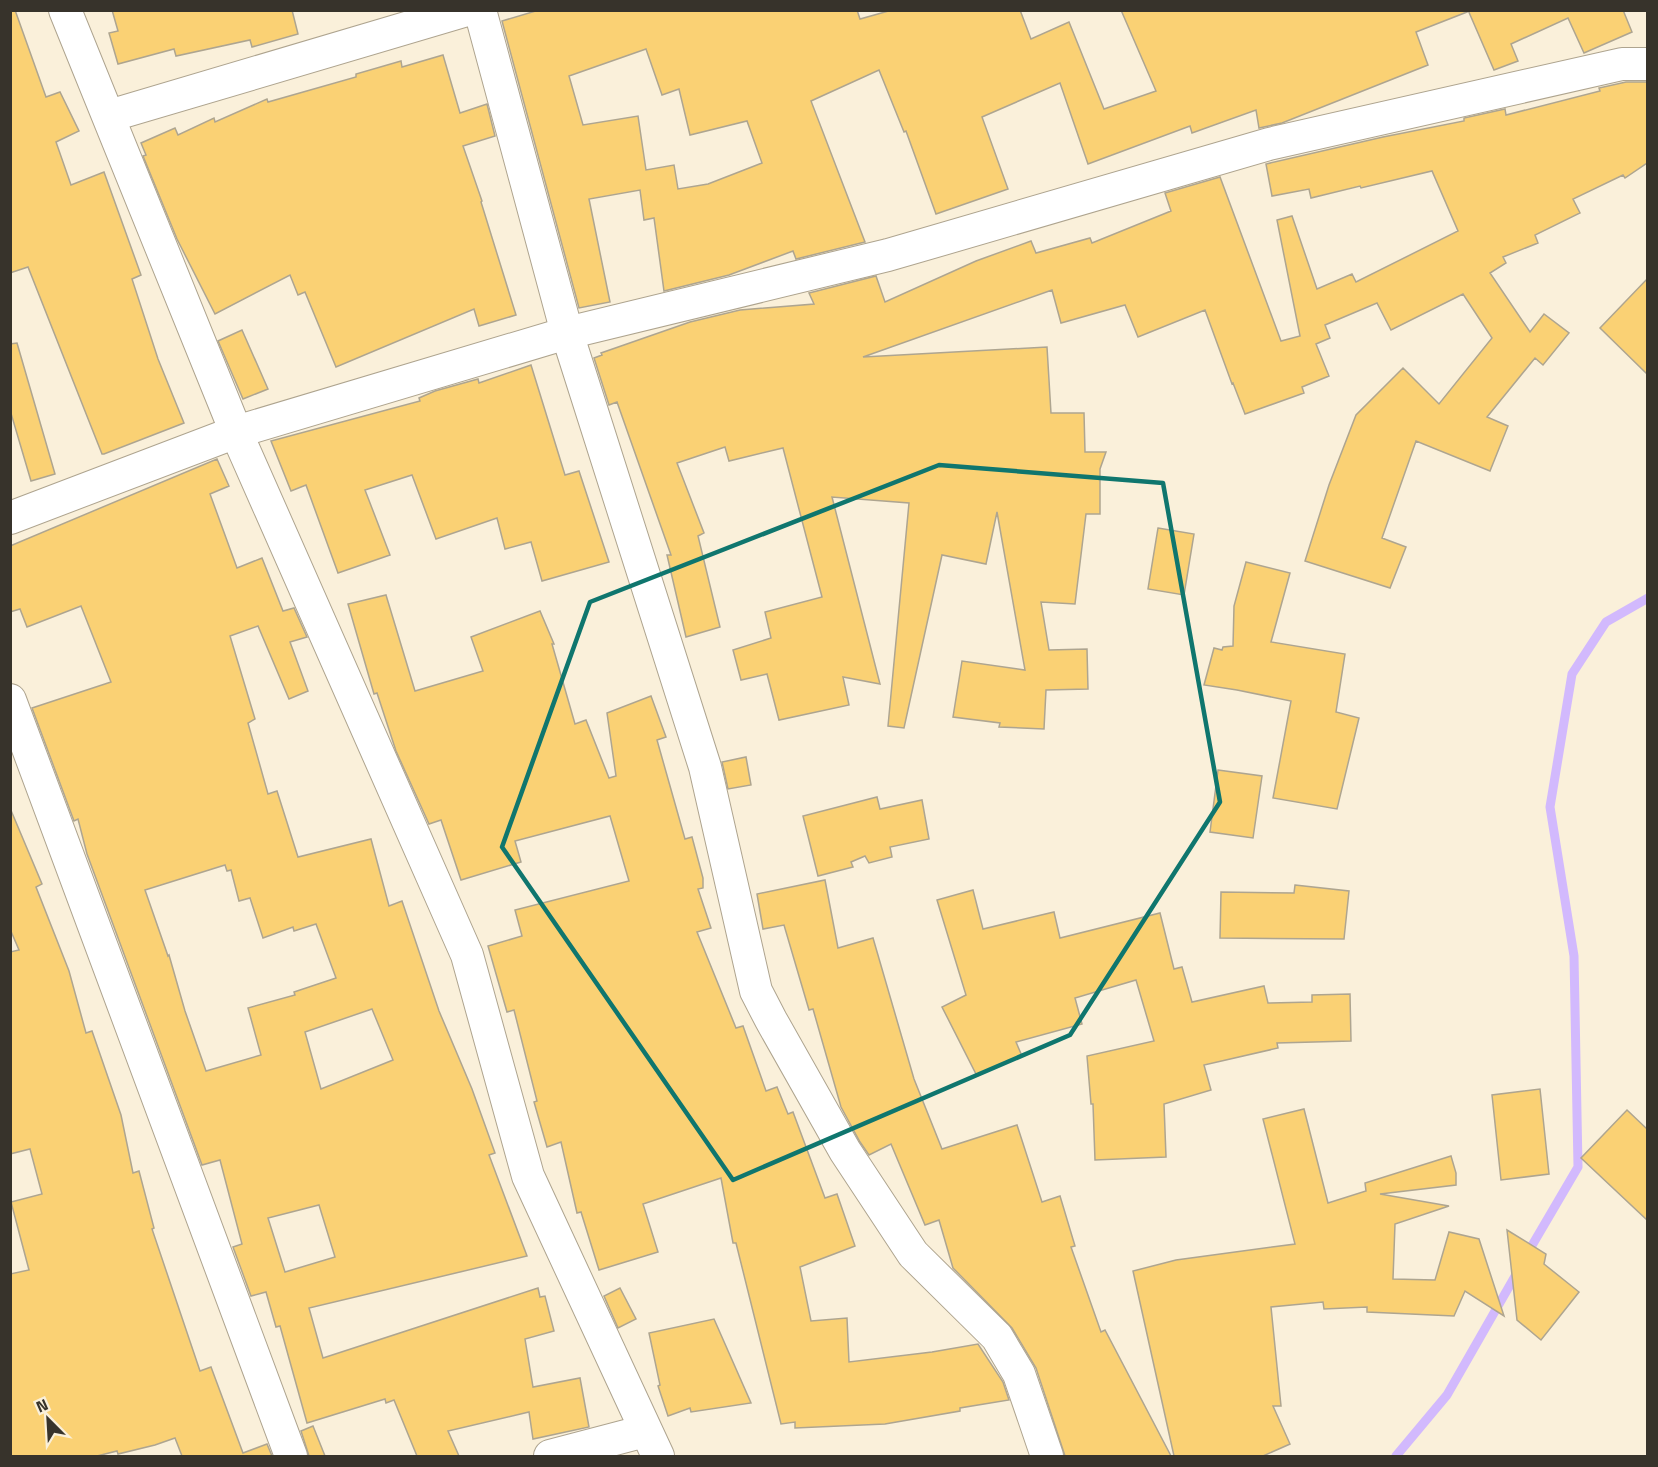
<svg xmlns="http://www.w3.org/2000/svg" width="1658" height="1467" viewBox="0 0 1658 1467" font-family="'Titillium Web',sans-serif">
<rect width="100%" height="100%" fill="#faf0da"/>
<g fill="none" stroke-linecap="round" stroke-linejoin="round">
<g stroke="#d2b9fd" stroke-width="9">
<polyline points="1527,1254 1578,1167 1574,956 1550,807 1572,674 1606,622 1648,598"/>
<polyline points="1396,1456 1447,1395 1518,1271"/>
</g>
</g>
<g fill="#fad174" stroke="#aea590" stroke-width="1.5" fill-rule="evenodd">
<polygon points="10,10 15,10 46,97 60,92 79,131 56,142 71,185 104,172 141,275 132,279 158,359 184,423 104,454 102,454 28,267 10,273"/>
<polygon points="112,10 292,10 298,34 252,47 250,40 176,56 174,49 118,64 109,33 118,31"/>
<path d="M539 10H857L860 19 892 10H1020L1031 39 1069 22 1104 109 1156 91 1121 10H1466L1467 12 1416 32 1428 65 1282 123 1259 128 1256 110 1192 133 1190 126 1088 164 1060 83 982 117 1008 189 936 214 906 131 904 132 879 70 811 101 865 242 796 259 793 251 729 275 664 291 654 218 644 220 640 190 589 199 610 302 579 308 502 21ZM646 49 662 95 679 89 690 135 747 121 762 163 708 184 678 189 674 165 646 170 638 116 583 125 569 76Z"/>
<polygon points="1468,10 1623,10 1632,32 1584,53 1568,18 1511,44 1518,61 1494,70"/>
<polygon points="443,55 460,113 487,104 495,136 463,146 482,201 481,202 516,315 479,326 474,309 336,367 305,292 298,295 290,275 215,314 177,239 143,156 146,155 141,143 175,128 178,135 214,118 215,122 267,99 268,102 356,77 356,74 401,61 402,67"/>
<polygon points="1626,82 1647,82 1647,163 1625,178 1623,175 1573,199 1580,213 1535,235 1538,243 1503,257 1506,263 1490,273 1530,332 1544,314 1569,333 1543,365 1535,358 1487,417 1508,426 1490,471 1416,441 1382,538 1406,547 1390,588 1305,561 1329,485 1356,415 1403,368 1439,404 1492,338 1463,294 1391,330 1377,303 1325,325 1330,338 1316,344 1329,376 1302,387 1304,393 1245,414 1233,383 1232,384 1205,310 1138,337 1125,305 1061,323 1052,290 863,357 1047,347 1051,413 1084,413 1085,452 1106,452 1100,469 1100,514 1086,514 1075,604 1041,602 1049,650 1087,649 1088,689 1046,690 1044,729 999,727 1000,723 953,717 962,661 1025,670 997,512 986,564 942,555 904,728 888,726 909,503 832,497 880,684 843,677 849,705 779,720 767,674 741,680 733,650 771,638 765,612 822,597 783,448 729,461 725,447 677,463 704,533 698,536 720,627 686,637 667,555 671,555 617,402 609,405 594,358 602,355 601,353 690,322 740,310 814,304 809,293 876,276 885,302 976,261 1031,241 1036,253 1090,238 1092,243 1171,211 1165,193 1220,177 1281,341 1300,336 1277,220 1292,216 1317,289 1352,274 1356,282 1458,231 1432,171 1361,188 1360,186 1311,198 1309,189 1272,196 1266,164 1383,137 1464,121 1464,118 1505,109 1506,115 1600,91 1599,88"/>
<polygon points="1647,279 1647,374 1600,328"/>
<polygon points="242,330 268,389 243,399 218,341"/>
<polygon points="17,343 55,474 31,481 10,410 10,344"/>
<polygon points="531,365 565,475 579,471 609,562 542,581 531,542 505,549 497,518 436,539 412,475 365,490 390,555 338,573 306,485 291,491 271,441 420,401 419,398 435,391 478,379 479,383"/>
<path d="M217 459 229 486 210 494 237 568 262 558 283 611 294 608 307 637 290 642 308 691 289 699 258 626 230 636 255 719 248 723 268 794 277 791 298 857 371 839 389 906 402 901 439 1011 472 1089 495 1153 489 1155 527 1256 309 1308 323 1358 538 1288 540 1297 545 1296 554 1331 525 1339 533 1387 580 1378 589 1427 533 1439 529 1412 448 1431 459 1456H417L394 1400 386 1403 385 1399 307 1423 280 1326 276 1327 266 1292 251 1296 233 1247 242 1244 220 1160 202 1165 87 854 78 819 74 821 32 708 111 682 81 606 27 627 20 609 10 612V546ZM225 865 227 871 231 870 239 901 250 898 263 938 293 927 294 931 316 924 336 978 294 992 295 995 248 1008 261 1055 206 1071 185 1011 169 955 168 956 145 890ZM372 1009 393 1060 321 1089 305 1032ZM319 1205 335 1257 285 1272 268 1218Z"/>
<polygon points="1158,528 1194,534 1184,595 1148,589"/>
<polygon points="1246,562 1290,573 1271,642 1345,654 1336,712 1359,718 1337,809 1273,798 1291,701 1237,690 1204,685 1214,648 1222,650 1223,647 1233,646 1234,606"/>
<polygon points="386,595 415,691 483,671 471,637 540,611 554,644 552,644 575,724 586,720 609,778 616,776 607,713 651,696 666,737 657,740 685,839 692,837 703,878 703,888 698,889 711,928 697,932 736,1028 743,1026 766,1091 777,1087 788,1114 793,1112 825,1198 837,1194 855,1246 800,1267 811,1321 847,1318 849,1362 932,1352 978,1344 1003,1382 1009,1400 960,1408 960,1411 885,1424 795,1428 795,1422 781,1424 736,1243 733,1243 721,1178 643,1204 658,1252 599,1270 581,1212 577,1213 561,1142 547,1147 534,1102 537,1101 514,1010 507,1012 488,946 522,936 515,910 629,881 610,816 515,841 521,862 461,880 441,820 429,824 396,751 377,693 374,694 348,604"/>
<polygon points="746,757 751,785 728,789 722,762"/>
<polygon points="1218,770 1262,776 1253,838 1210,832"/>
<polygon points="877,797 880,809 922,800 929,839 890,847 892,857 869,863 865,856 851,862 853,867 818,876 803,816"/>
<polygon points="10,808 42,884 36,887 69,971 86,1033 92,1031 121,1115 133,1173 139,1171 154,1228 152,1229 200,1371 211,1367 243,1453 267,1444 272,1456 182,1456 175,1438 155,1445 118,1454 117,1451 97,1456 10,1456 10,1274 29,1270 11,1202 42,1194 30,1149 10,1154 10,952 19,950 10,929"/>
<polygon points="825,880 838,948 873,938 914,1079 942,1149 1017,1125 1042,1202 1060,1196 1075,1246 1071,1247 1101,1332 1105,1330 1171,1456 1065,1456 1036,1368 1012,1328 953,1268 939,1220 925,1225 891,1144 869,1155 860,1142 841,1107 813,1009 809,1010 784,925 763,929 757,894"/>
<polygon points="1295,885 1349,891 1344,939 1220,938 1221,892 1294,893"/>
<polygon points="973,890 983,929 1054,912 1060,938 1160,913 1174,969 1182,967 1192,1002 1264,986 1268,1003 1312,1002 1312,995 1350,994 1351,1041 1277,1043 1278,1048 1204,1065 1211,1090 1164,1104 1166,1157 1095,1160 1093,1104 1091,1104 1087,1056 1154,1041 1136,980 1075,998 1082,1024 1016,1042 1022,1056 977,1076 942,1007 966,995 937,900"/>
<polygon points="1540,1089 1549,1174 1501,1180 1492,1095"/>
<polygon points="1304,1109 1328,1203 1366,1191 1365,1183 1451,1156 1456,1173 1456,1185 1380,1194 1449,1206 1395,1224 1393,1279 1435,1280 1449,1232 1479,1239 1504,1316 1465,1291 1454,1316 1367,1312 1367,1307 1324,1309 1323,1302 1271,1307 1281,1406 1273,1406 1290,1444 1263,1456 1174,1456 1133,1271 1176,1260 1295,1244 1263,1119"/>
<polygon points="1627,1110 1647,1129 1647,1220 1581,1158"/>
<polygon points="1507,1230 1546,1254 1544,1264 1579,1292 1541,1340 1517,1320"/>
<polygon points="620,1288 636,1319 618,1328 604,1296"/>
<polygon points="714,1319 751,1403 691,1412 690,1408 668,1416 658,1386 660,1385 649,1333"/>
<polygon points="313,1426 325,1456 309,1456 301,1431"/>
</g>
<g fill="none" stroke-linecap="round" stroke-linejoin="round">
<g stroke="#aea48f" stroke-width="34">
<g id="minor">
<polyline points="65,10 236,432 467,955 528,1176 658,1456"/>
<polyline points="480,10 567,333 705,767 756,991 771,1020 845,1151 913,1254 997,1337 1019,1374 1047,1456"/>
<polyline points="109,116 467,10"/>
<polyline points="10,518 236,432 567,333 888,255 1269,144 1622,64 1648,64"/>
<polyline points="10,700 291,1456"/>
<polyline points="550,1456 645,1431"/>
</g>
</g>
<use href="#minor" stroke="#fff" stroke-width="32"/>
</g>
<path fill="none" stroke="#0f766e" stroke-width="4.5" stroke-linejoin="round" d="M939 465 1163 483 1220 802 1070 1035 733 1180 502 847 590 602Z"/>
<rect width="1658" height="1467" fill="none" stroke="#37332b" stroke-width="24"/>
<g transform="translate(48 1419) rotate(336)" stroke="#faf0da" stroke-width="4.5" paint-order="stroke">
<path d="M0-4.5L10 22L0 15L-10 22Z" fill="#37332b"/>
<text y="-9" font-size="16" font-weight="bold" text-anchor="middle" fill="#37332b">N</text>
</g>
</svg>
